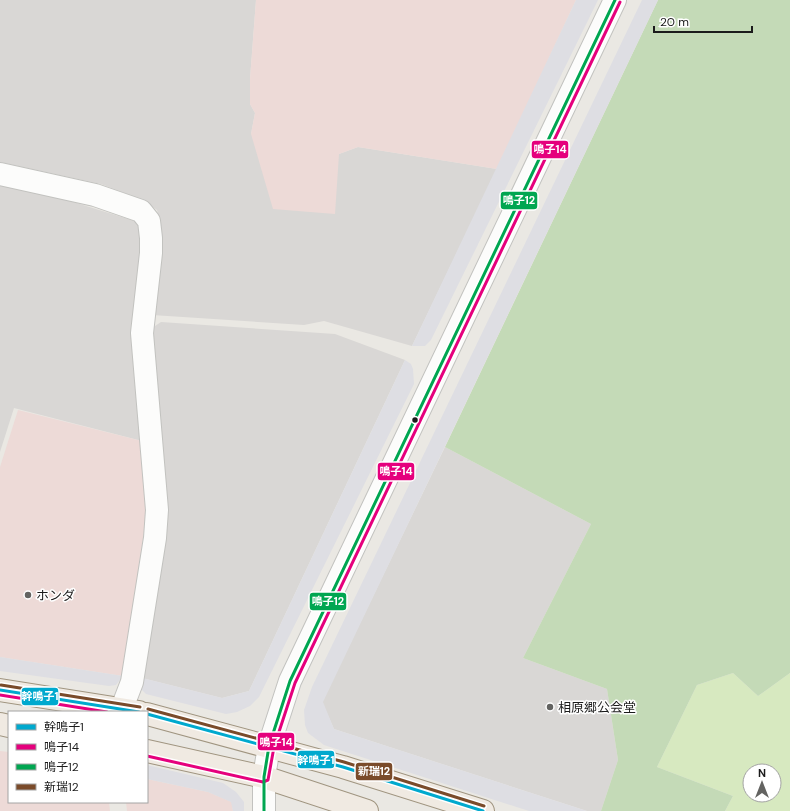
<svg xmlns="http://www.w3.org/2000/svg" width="790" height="811" viewBox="0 0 790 811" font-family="'DM Sans','Noto Sans JP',sans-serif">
<rect width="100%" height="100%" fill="#eae8e3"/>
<g fill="#d9d7d5">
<polygon points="0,0 256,0 250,79 250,104 255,113 251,134 339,154 358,147 497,169 412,346 324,321 304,325 152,315 158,277 160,221 157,210 145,201 101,184 0,162"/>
<polygon points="0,184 70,201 138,222 143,257 134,313 134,374 142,441 14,408 0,452"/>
<polygon points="161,322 335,334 405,360 249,691 222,698 142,678 152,328"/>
<polygon points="445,447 591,524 523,658 607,689 618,760 601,811 587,811 334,729 322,702"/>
</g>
<g fill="#eddad7">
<polygon points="256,0 576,0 497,169 358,147 339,154 335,214 273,209 251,134 255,113 250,104 250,79"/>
<polygon points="18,410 142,441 147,511 123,676 0,657 0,467"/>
<polygon points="0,751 9,752 9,802 109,802 110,811 0,811"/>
<polygon points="147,779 208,792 232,802 233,811 127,811 126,802 147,802"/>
</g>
<path fill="#d7e9c0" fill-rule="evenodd" d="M733 673 758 696 790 673V811H725L733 796 657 767 697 685ZM750 771H774V795H750Z"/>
<polygon fill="#c4dab7" points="658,0 790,0 790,673 758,696 733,673 697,685 657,767 733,796 725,811 601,811 618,760 607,689 523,658 591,524 445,447"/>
<g fill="#dedee3">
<polygon points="576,0 598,0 431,340 425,346 412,346"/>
<polygon points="642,0 658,0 323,702 334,729 587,811 529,811 324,745 308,733 305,725 304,710 312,687"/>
<polygon points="405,360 411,364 413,369 414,384 259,697 250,706 237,712 226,714 146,694 142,690 142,678 222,698 249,691"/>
<polygon points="0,657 123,676 116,685 109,686 0,671"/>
<polygon points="147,765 223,783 236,792 244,802 244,811 233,811 231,802 208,792 147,779"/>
</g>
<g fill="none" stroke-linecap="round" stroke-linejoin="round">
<g stroke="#c2c2bf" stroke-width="24">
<g id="minor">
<polyline points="0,174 95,195 141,211 149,221 151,238 151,253 142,333 157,510 155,538 132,682 122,708"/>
<polyline points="264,811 264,777 269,746 290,681 615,0"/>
</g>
</g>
<g stroke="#a09580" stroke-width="24">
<g id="major">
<polyline points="0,690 139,712"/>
<polyline points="147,714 343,767 483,811"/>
<polyline points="0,724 9,726"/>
<polyline points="147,751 264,777 367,811"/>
</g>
</g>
<use href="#minor" stroke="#fcfcfb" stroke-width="22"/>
<use href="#major" stroke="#f0eae2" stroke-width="22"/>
<g stroke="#fff" stroke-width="6">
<g id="bus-1">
<polyline points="0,690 139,712"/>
<polyline points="147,714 343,767 483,811"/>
</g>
</g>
<g stroke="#fff" stroke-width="6">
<g id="bus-2">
<polyline points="0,695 107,712"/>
<polyline points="147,756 263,782 268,780 274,747 295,683 620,2"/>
</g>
</g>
<g stroke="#fff" stroke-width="6">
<polyline id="bus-3" points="264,811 264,777 269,746 290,681 615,0"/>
</g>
<g stroke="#fff" stroke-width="6">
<g id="bus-4">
<polyline points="1,685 140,707"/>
<polyline points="148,709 344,762 484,806"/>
</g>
</g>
<use href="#bus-1" stroke="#00a9ce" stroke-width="3"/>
<use href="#bus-2" stroke="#e5007d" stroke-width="3"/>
<use href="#bus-3" stroke="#00a651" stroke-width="3"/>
<use href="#bus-4" stroke="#7a4b2a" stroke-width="3"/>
</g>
<circle fill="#1b1b1b" stroke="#fff" stroke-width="1.5" cx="415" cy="420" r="3.5"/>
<g fill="#636361" stroke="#fff" stroke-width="1.5">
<circle cx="28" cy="595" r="4"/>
<circle cx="550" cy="707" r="4"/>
</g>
<g text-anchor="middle" stroke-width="3" stroke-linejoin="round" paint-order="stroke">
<g font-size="13" fill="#1b1b1b" stroke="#fff" text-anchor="start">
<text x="36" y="600">ホンダ</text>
<text x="558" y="712">相原郷公会堂</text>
</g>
</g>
<g stroke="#fff" stroke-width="1.5">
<rect x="531" y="140" width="38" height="19" rx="4" fill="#e5007d"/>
<rect x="500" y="191" width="38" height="19" rx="4" fill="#00a651"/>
<rect x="377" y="462" width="38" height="19" rx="4" fill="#e5007d"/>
<rect x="309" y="592" width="38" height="19" rx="4" fill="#00a651"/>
<rect x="21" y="687" width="38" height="19" rx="4" fill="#00a9ce"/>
<rect x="257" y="732" width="38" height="19" rx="4" fill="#e5007d"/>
<rect x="297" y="750" width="38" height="19" rx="4" fill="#00a9ce"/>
<rect x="355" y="762" width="38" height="19" rx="4" fill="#7a4b2a"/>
</g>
<g font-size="11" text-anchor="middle" font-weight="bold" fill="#fff">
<text x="550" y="153">鳴子14</text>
<text x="519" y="204">鳴子12</text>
<text x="396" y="475">鳴子14</text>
<text x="328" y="605">鳴子12</text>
<text x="40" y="700">幹鳴子1</text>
<text x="276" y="746">鳴子14</text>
<text x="316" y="764">幹鳴子1</text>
<text x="374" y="775">新瑞12</text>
</g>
<rect x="8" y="711" width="140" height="92" fill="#ffffff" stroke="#a4a4a4"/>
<rect x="16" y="724" width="20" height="6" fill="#00a9ce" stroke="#a4a4a4"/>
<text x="44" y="731" font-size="12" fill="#1b1b1b">幹鳴子1</text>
<rect x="16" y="744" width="20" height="6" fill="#e5007d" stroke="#a4a4a4"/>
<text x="44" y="751" font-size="12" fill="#1b1b1b">鳴子14</text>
<rect x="16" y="764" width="20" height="6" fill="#00a651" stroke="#a4a4a4"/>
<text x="44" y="771" font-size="12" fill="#1b1b1b">鳴子12</text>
<rect x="16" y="784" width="20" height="6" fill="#7a4b2a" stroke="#a4a4a4"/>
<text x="44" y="791" font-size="12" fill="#1b1b1b">新瑞12</text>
<g transform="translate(762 783)"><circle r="19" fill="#ffffff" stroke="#a4a4a4"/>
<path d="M0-3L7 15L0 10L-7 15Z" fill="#636361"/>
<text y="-6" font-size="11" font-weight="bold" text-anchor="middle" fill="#1b1b1b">N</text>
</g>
<path d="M654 26v6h98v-6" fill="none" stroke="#1b1b1b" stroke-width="2"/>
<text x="660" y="26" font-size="12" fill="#1b1b1b" stroke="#ffffff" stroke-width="3" paint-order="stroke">20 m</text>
</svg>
